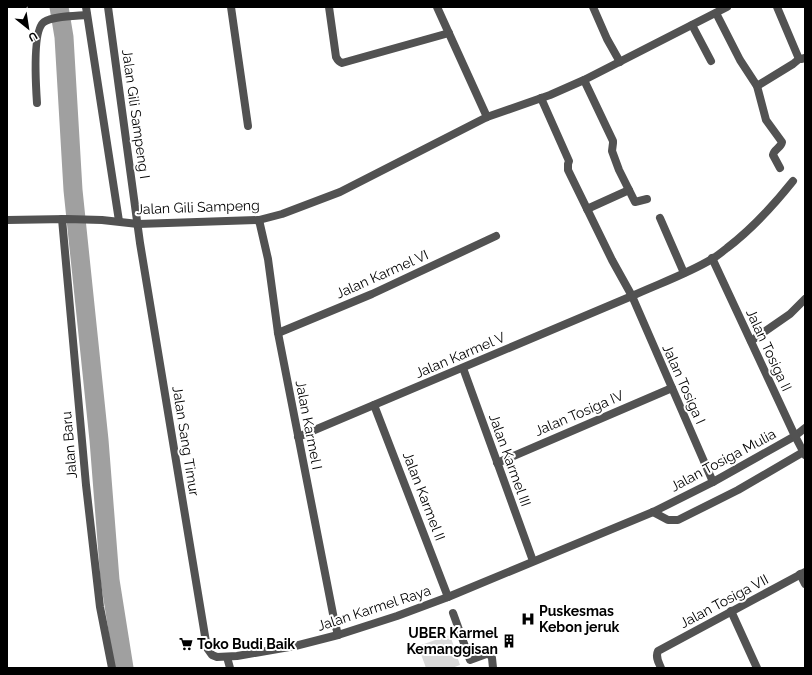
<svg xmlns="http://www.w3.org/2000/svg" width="812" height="675" viewBox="0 0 812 675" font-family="Raleway,sans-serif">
<rect width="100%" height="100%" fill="#fff"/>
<polygon fill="#d9d9d9" points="450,635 460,665 452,668 426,668 418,646"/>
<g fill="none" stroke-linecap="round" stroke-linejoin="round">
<polyline stroke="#a0a0a0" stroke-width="19" points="59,7 64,37 73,190 99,440 110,580 124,668"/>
<g stroke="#525252" stroke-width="8">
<polyline points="86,7 119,221"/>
<polyline points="108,7 140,243 207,648 212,655 217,657 237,656 295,646 338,635 397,616 448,597 653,512 713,482 795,436 805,428"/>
<polyline points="231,7 248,126"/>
<path d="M329 7 336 57C338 61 339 62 342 63L449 33"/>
<polyline points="437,7 487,117"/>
<polyline points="593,7 607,39 620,62"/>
<polyline points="777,7 799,59"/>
<path d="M716 13 740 60 757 86 766 120 782 142C781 148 774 149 773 155L780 168"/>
<polyline points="692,25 711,61"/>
<polyline points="584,80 613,141 613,143 612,151 619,170 635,202 647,199"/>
<polyline points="757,86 793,64 799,59 801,59 805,58"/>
<polyline points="541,98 569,161 568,164 568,170 612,260 632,296 713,482"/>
<path d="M37 103C36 88 32 30 44 22 53 16 76 16 87 15"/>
<polyline points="587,209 629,190"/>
<polyline points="660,218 684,273"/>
<polyline points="62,219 86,485 100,607 112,668"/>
<polyline points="7,220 67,219 102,220 138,224 259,220 282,214 340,192 487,117 550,95 584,80 727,7"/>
<polyline points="259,220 268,259 278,333 334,619 338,635"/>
<polyline points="712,258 795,436 805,455"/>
<polyline points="278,333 372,294 496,236"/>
<polyline points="751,341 790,314 805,299"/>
<polyline points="463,368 533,561"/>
<polyline points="374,405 448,597"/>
<path d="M298 437 632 296C658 284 687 274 712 259 717 256 722 252 727 248 752 229 773 206 793 181"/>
<polyline points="497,463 672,388"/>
<polyline points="653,512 668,520 678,520 738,490 805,451"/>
<polyline points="800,574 805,584"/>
<polyline points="731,611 757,668"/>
<polyline points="453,613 470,660 489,653 492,658 493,668"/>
<polyline points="227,657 230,668"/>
<path d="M661 668C659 663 655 657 658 651L805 572"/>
</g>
</g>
<defs>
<g id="hospital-bare" transform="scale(1.08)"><path d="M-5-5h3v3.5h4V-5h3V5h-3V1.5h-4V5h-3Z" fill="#000" stroke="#fff" stroke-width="2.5" paint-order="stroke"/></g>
<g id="building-bare" transform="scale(1.08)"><path d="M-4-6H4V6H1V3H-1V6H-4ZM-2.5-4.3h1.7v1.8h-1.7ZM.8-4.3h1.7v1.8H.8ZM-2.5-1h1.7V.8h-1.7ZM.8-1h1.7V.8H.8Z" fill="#000" stroke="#fff" stroke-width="2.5" paint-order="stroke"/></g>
<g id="supermarket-bare" transform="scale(1.08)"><path d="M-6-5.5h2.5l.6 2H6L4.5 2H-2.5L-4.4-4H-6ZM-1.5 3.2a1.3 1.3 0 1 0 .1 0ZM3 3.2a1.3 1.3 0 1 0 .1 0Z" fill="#000" stroke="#fff" stroke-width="2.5" paint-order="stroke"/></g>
</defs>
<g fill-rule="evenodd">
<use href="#hospital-bare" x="528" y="619"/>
<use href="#building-bare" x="509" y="641"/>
<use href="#supermarket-bare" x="186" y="644"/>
</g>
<g text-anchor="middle" stroke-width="4" stroke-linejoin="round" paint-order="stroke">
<g font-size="14" fill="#000" stroke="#fff">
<text transform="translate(136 114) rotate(82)" y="5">Jalan Gili Sampeng I</text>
<text transform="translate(198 207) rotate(-2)" y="5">Jalan Gili Sampeng</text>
<text transform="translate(382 274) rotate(-24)" y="5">Jalan Karmel VI</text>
<text transform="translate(769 350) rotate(65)" y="5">Jalan Tosiga II</text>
<text transform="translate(460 355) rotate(-23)" y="5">Jalan Karmel V</text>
<text transform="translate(684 384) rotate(66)" y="5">Jalan Tosiga I</text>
<text transform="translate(579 413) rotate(-23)" y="5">Jalan Tosiga IV</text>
<text transform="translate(309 425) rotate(79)" y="5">Jalan Karmel I</text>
<text transform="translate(186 441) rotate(81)" y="5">Jalan Sang Timur</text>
<text transform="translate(69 445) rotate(-95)" y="5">Jalan Baru</text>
<text transform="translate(510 460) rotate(70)" y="5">Jalan Karmel III</text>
<text transform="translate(723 460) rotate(-28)" y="5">Jalan Tosiga Mulia</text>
<text transform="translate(424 496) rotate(69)" y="5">Jalan Karmel II</text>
<text transform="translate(724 601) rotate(-28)" y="5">Jalan Tosiga VII</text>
<text transform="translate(374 608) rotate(-18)" y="5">Jalan Karmel Raya</text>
</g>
<g font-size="14" font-weight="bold" fill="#000" stroke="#fff" text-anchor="start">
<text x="539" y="616">Puskesmas<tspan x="539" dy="16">Kebon jeruk</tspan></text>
<text x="498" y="638" text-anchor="end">UBER Karmel<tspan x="498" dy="16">Kemanggisan</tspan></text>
<text x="197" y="649">Toko Budi Baik</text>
</g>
</g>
<rect width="812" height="675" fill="none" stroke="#000000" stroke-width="16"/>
<g transform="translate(28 28) rotate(150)" stroke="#ffffff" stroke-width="3" paint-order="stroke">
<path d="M0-3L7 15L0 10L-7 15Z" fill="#000000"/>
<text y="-6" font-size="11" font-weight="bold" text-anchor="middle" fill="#000000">U</text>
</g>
</svg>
